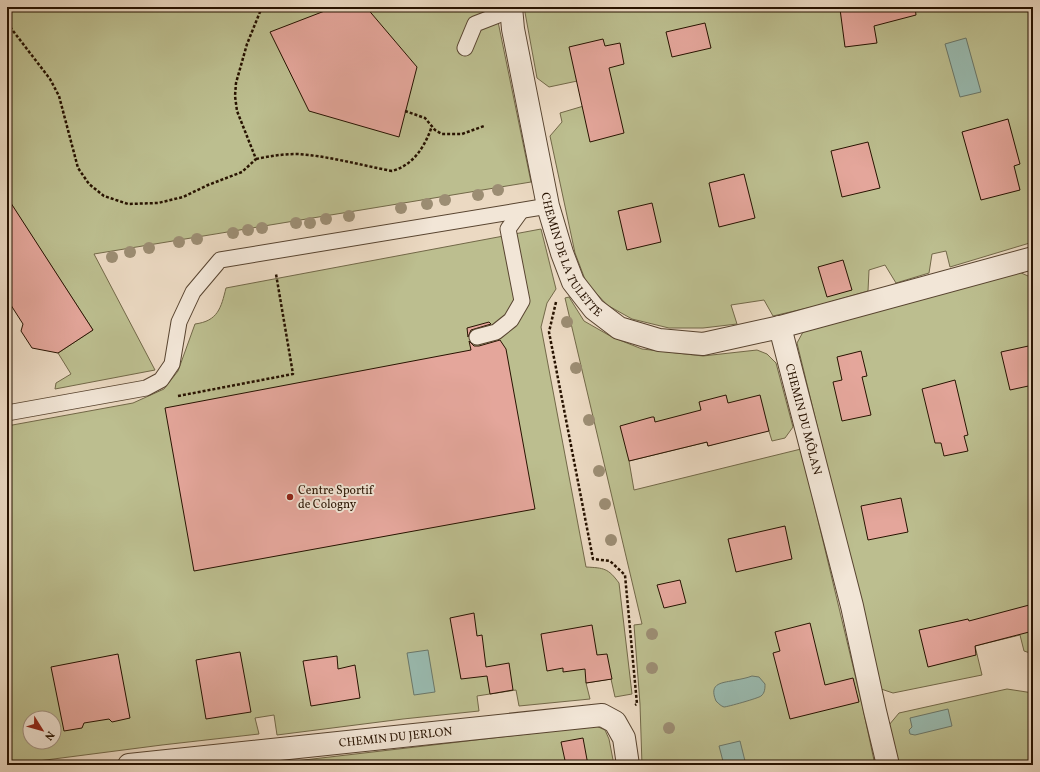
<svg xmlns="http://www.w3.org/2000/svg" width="1040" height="772" viewBox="0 0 1040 772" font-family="Vollkorn,serif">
<rect width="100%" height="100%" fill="#ebd9c2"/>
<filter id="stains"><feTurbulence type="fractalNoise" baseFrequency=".005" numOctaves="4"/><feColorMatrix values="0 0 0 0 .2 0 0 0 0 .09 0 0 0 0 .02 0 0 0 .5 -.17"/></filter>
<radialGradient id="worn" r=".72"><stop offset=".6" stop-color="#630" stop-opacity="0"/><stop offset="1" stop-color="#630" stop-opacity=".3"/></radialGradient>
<g fill="#bcbe8f" stroke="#726848" fill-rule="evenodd">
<polygon points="7,7 495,7 531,182 94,254 155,370 55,389 56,383 71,374 58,353 93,330 7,198"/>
<polygon points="524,7 1033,7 1033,242 950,267 946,251 932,254 929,273 896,283 885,265 869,270 868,291 816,306 773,316 764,300 731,305 737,324 703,328 669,328 632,319 607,305 586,282 575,253 550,136 562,122 560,113 587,105 582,80 549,87 537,78"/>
<path d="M541 229 556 289 547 303 541 327 586 567C604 568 608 568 619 583L632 694 615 697 611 679 586 683 590 699 519 706 516 690 477 696 479 711 403 719 277 735 274 715 255 718 259 734 162 745 7 765V426L133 403 164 389 178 371 195 324C218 321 221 308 226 288ZM30 718H54V742H30Z"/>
<polygon points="1019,272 1028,276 1033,274 1033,654 1024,651 1020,635 975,646 982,675 893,693 881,689 797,343 803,332"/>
<polygon points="569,297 584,321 612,337 642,349 703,356 757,350 767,354 776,363 793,427 785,438 772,441 768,428 708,446 707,442 629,461 634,490 801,449 862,704 875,765 642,765 640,704 634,625 642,624 565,298"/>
<polygon points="1007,689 1033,693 1033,765 899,765 889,725 899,713"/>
<polygon points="596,726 605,730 609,739 614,765 261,765"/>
</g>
<g fill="#99baaf" stroke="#6b7769">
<polygon points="966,38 981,92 960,97 945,44"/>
<polygon points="428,650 435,692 414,695 407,653"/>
<path d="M752 676 759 677 765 684C765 688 765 693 761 696 759 698 727 707 724 707 721 706 719 704 716 701 708 682 723 683 736 680 741 679 747 678 752 676Z"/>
<polygon points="948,709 952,726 915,735 910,734 909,730 912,727 910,718"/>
<polygon points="740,741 746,765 724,765 719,746"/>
</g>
<g fill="#e4a69b" stroke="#271200">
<polygon points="335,7 366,7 417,67 399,137 309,111 270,32"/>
<polygon points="854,7 915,7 916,15 874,26 877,43 845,47 840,9"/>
<polygon points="705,23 711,48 672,57 666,32"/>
<polygon points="603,39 605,46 620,43 624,64 609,68 624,133 590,142 569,47"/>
<polygon points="1008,119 1020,164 1014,166 1020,190 981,200 962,132"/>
<polygon points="868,142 880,188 842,197 831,151"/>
<polygon points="744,174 755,218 719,227 709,183"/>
<polygon points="7,197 93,330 58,353 32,348 21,331 23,324 7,299"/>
<polygon points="652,203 661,242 627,250 618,211"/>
<polygon points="843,260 852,290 827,297 818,267"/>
<polygon points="489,322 491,324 471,330 468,337 467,328"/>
<polygon points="500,340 506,349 535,509 194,571 165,408 471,350 469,341 474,346 479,346"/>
<polygon points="1033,345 1033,385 1010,390 1001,352"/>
<polygon points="861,351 867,376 862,377 871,415 842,421 833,382 842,380 837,357"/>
<polygon points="955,380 968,435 964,436 968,451 944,456 941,443 935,443 922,389"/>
<polygon points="726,395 728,403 760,395 769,431 708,446 707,442 629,461 620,426 652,417 654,417 655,422 701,410 699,402"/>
<polygon points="901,498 908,532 868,540 861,506"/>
<polygon points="785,526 792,559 736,572 728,539"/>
<polygon points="680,580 686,603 664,608 657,585"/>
<polygon points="1033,604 1033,631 975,646 976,655 928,667 919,630 968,619 969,621"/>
<polygon points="474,613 477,636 482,635 486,667 509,663 513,690 490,694 487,676 461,679 450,618"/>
<polygon points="810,623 825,685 853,678 859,702 790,719 773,653 780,651 775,632"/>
<polygon points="592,625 597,655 607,654 612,679 586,683 585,669 563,672 563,668 547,671 541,634"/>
<polygon points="240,652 251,712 206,719 196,660"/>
<polygon points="118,654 130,718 112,722 109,719 84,723 82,728 64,731 51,667"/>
<polygon points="337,656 338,669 355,665 360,698 311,706 303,661"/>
<polygon points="583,738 588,765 566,765 561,742"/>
</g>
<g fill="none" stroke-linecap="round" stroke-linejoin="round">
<g stroke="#584430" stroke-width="17">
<g id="service">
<polyline points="465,48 475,24 511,10"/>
<polyline points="477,337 496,332 511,320 522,301 508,229 521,211"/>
<polyline points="7,413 146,388 161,380 172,364 179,322 193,292 220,260 548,206"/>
</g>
</g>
<g stroke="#584430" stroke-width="24">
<g id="minor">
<path id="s1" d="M511 7 513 29 548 206 562 253 573 282 594 309 619 328 659 340 703 344 780 327 1033 258"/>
<path id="s2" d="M780 327 852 606 875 711 888 765"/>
<path id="s3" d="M129 765 602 715 615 722 624 738 628 765"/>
</g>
</g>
<g stroke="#271200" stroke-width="2.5" stroke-dasharray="3 2" stroke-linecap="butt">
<polyline points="7,23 50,79 59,96 78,168 89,184 104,196 128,204 158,203 183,197 208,185 242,172 256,159 237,111 235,96 236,83 247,44 262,7"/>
<polyline points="405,111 425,118 435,130 442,134 462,134 484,126"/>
<path d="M256 159C270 156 283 154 297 154 329 156 360 165 392 171 414 165 425 146 432 126"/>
<polyline points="556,302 549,332 593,559 610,561 625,575 637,704 635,705"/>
<polyline points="178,396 293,374 276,274"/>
</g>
<use href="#service" stroke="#f2e6d7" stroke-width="15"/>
<use href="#minor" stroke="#f2e6d7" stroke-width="22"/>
</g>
<g fill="#9c8d73">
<circle cx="498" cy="190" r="6"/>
<circle cx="478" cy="195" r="6"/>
<circle cx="445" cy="200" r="6"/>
<circle cx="427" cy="204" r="6"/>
<circle cx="401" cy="208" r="6"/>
<circle cx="349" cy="216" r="6"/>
<circle cx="326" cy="219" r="6"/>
<circle cx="296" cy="223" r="6"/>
<circle cx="310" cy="223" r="6"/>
<circle cx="262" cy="228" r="6"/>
<circle cx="248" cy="230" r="6"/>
<circle cx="233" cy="233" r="6"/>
<circle cx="197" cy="239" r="6"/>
<circle cx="179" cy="242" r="6"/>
<circle cx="149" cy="248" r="6"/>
<circle cx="130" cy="252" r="6"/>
<circle cx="112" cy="257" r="6"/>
<circle cx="567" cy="322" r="6"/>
<circle cx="576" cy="368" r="6"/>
<circle cx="589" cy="420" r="6"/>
<circle cx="599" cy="471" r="6"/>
<circle cx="605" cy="504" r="6"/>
<circle cx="611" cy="540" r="6"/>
<circle cx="652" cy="634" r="6"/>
<circle cx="652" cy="668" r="6"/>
<circle cx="669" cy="728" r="6"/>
</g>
<circle fill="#8f2418" stroke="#f2e6d7" stroke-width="1.5" cx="290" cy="497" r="4"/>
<g text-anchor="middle" stroke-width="4" stroke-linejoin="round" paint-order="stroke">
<g font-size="12" fill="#271200" stroke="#f2e6d7">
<text dy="4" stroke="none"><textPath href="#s1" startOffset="257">CHEMIN DE LA TULETTE</textPath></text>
<text dy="4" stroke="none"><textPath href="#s2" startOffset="95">CHEMIN DU MÔLAN</textPath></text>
<text dy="4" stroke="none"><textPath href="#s3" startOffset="268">CHEMIN DU JERLON</textPath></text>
</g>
<g font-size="12" fill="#271200" stroke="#f2e6d7" text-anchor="start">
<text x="298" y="494">Centre Sportif<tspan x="298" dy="14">de Cologny</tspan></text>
</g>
</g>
<rect width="1040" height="772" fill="none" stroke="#ebd9c2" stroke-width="24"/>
<rect x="8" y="8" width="1024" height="756" fill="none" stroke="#271200" stroke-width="2"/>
<rect x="12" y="12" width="1016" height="748" fill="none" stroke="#271200"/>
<g transform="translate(42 730) rotate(127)"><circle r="19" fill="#f2e6d7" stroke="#a19181"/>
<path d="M0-3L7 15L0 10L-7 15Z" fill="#8f2418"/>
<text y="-6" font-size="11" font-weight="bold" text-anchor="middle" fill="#271200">N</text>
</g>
<rect width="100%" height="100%" filter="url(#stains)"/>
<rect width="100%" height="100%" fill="url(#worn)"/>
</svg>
